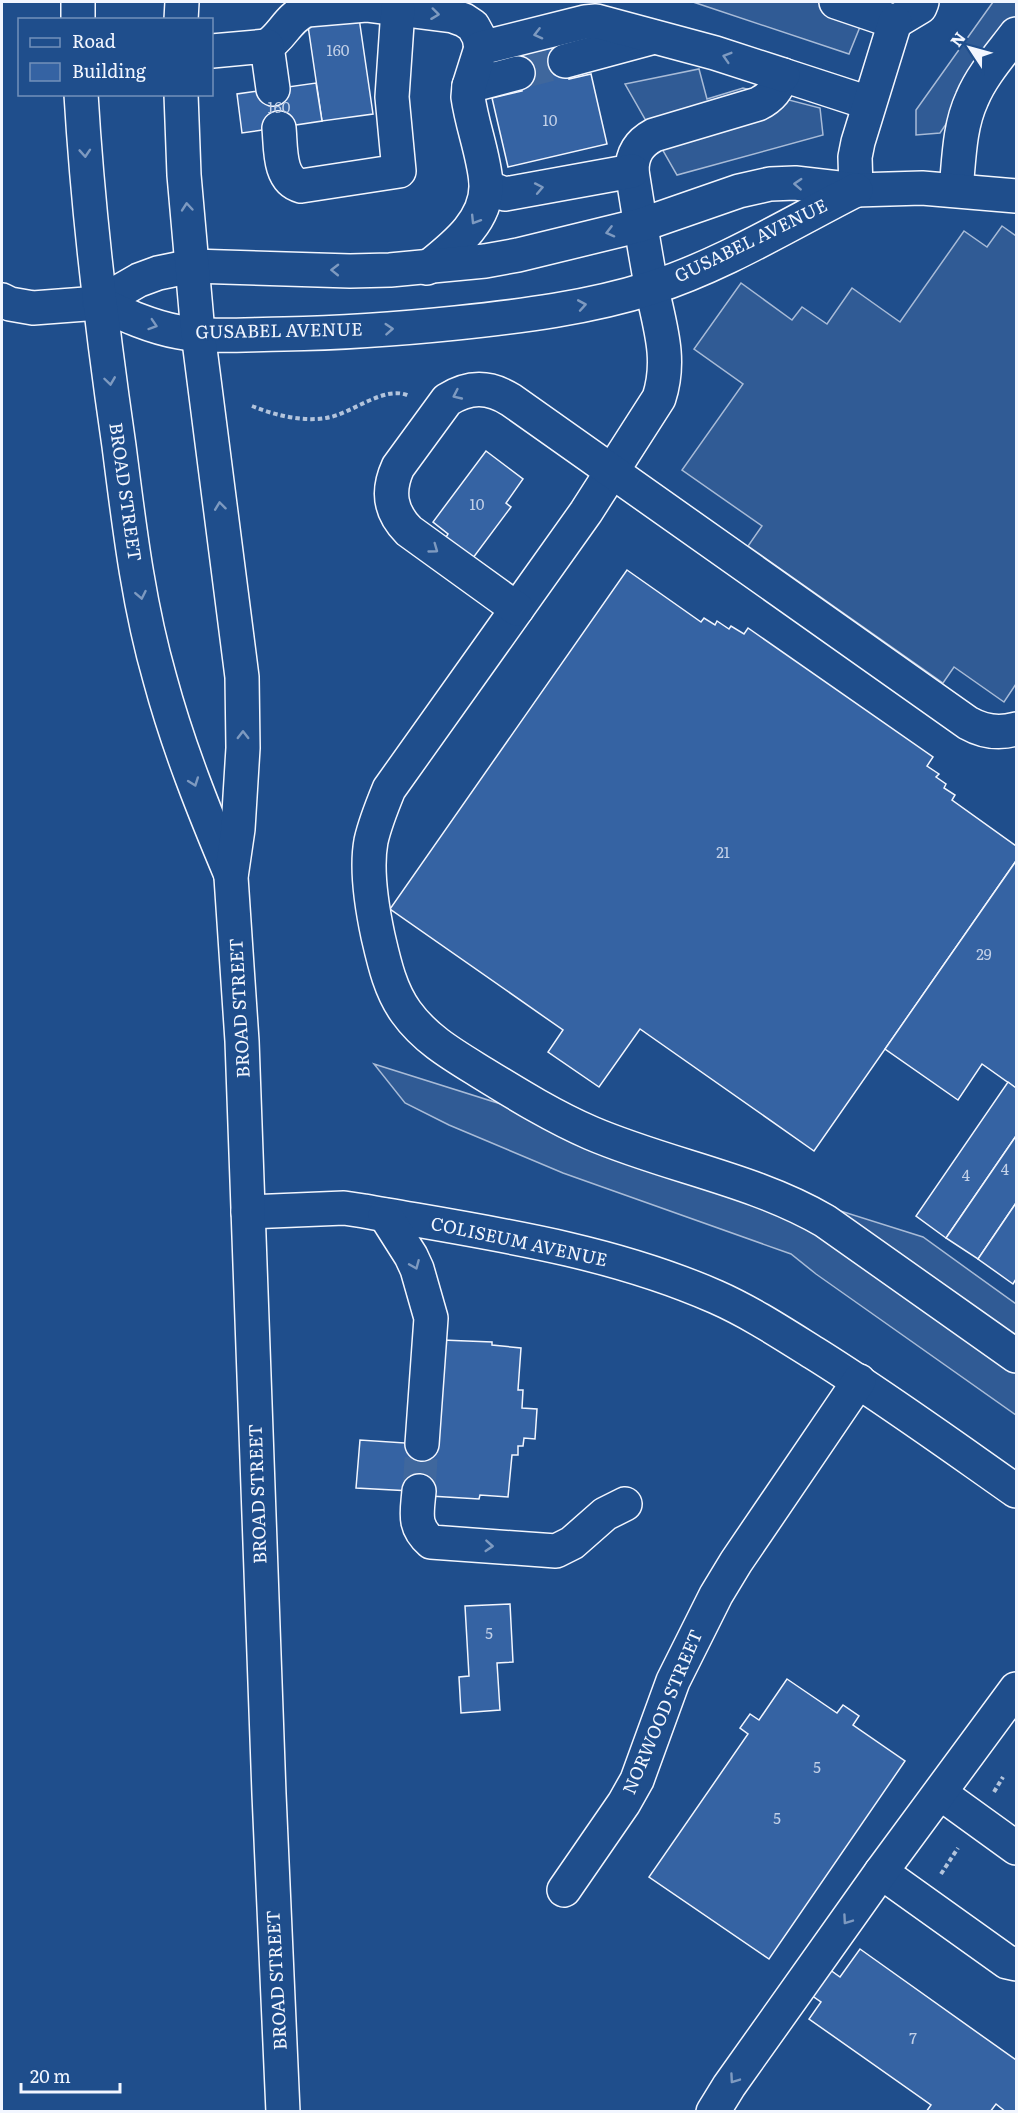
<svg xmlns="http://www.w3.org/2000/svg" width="1018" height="2113" viewBox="0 0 1018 2113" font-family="Literata,serif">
<rect width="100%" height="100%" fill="#1f4e8c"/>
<g fill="#305b95" stroke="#a8bbd7" stroke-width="1.5">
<polygon points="693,2 895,2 883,28 862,22 849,54"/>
<polygon points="993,2 1016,2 1016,21 940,133 916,135 916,110"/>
<polygon points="699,69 707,99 743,88 820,108 823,135 677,175 625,84"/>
<polygon points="1002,226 1016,236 1016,684 1004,702 954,667 943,683 748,546 762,526 682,470 743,384 694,349 741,283 792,320 802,307 827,324 852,288 900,322 964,231 987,247"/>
<polygon points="374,1064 923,1237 1016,1304 1016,1415 816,1274 791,1254 563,1173 449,1125 405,1103"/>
</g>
<g fill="#3563a3" stroke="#f2f6ff" stroke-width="1.5">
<polygon points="358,11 373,114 322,121 307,19"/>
<polygon points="561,40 569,79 591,74 607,144 508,167 492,98 522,91 513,51"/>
<polygon points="316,83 322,121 242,133 237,94"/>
<polygon points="486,451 523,479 506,503 511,507 470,562 443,542 448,534 433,522"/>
<polygon points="627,570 701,622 704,618 715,625 717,621 729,629 731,626 744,634 748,628 933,757 927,766 939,774 936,777 946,784 944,788 955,795 952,800 1016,846 1016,861 814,1151 640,1029 599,1087 548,1052 563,1030 390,909"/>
<polygon points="1016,861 1016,1088 982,1064 958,1100 885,1049"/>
<polygon points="1008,1082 1016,1088 1016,1136 946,1238 916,1216"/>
<polygon points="1016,1136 1016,1203 978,1259 946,1238"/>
<polygon points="1016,1203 1016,1279 1013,1284 978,1259"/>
<polygon points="442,1340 492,1342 492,1345 521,1348 518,1390 523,1390 522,1408 537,1409 535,1439 524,1438 523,1446 518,1446 518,1455 512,1455 508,1497 480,1495 479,1499 430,1496 430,1492 356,1488 360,1440 435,1445"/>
<polygon points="510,1604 513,1662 497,1663 500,1710 461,1713 459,1677 469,1676 465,1606"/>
<polygon points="787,1679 837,1713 843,1705 859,1716 853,1725 905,1761 769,1959 649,1877 748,1734 740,1728 750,1714 759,1720"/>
<polygon points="860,1949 1016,2060 1016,2112 1006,2112 996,2104 990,2112 926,2112 931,2105 809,2019 821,2002 808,1993 826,1967 840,1977"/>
</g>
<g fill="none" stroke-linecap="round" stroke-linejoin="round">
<g stroke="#3f679d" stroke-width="33" stroke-dasharray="33 16" stroke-linecap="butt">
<polyline points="518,73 565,61"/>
<polyline points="419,1491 422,1444"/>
</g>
<g stroke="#f2f6ff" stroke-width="36">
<g id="minor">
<polyline points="836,2 895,22 920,7 922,2"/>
<path d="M267 46C283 36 288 17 307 10L366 5 453 16 464 20 473 26 479 37 481 48"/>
<polyline points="212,51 267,46 273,89"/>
<polyline points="565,61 654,37"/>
<polyline points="469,86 518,73"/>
<path d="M869 103 783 75C777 89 772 97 758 104L654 135C639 143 632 154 632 171 638 209 644 247 651 284 659 324 672 358 659 398L586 512 389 789C382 806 375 823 371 841 366 868 372 908 378 936 384 962 390 990 406 1012 426 1040 455 1056 484 1074 518 1095 554 1117 591 1133 668 1166 753 1179 825 1221L1016 1356"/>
<path d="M279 128C281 147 278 180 301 186L399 171 392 97 398 9"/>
<polyline points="486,182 492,189 505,194 632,171"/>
<polyline points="856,190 855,157 858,142 895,22"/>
<path d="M956 190C959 160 959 127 972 99 982 75 1001 54 1016 34"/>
<path d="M427 268C453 247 488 221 486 183 484 155 472 126 468 97L469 86 481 48 585 22 596 21 715 53 783 75"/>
<polyline points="2,300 10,304 33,308 99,303 139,280 158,273 192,266 350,271 390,270 485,261 518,255 641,225 739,191 770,184 795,183 856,190 922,188 1016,196"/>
<path d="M99 303C125 315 151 327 179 332 213 338 250 334 284 334 341 333 398 329 456 323 522 316 588 308 651 288 723 265 789 224 856 190"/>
<path d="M517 609 409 531C390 512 387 491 398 467L447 400C469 386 489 386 511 400L968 723C984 732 999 734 1016 729"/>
<path d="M248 1212 344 1208 364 1211C482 1232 605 1248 716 1297 750 1312 782 1333 814 1353 883 1396 949 1444 1016 1491"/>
<polyline points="385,1215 411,1256 417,1269 431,1318 422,1444"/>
<path d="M419 1491C417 1514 413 1526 431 1542L556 1551 572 1543 605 1514 625 1504"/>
<polyline points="940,1793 1016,1848"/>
<polyline points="881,1872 1007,1962 1016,1964"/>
<polyline points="564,1890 624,1803 637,1780 673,1681 716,1595 736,1562 859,1381"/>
<polyline points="713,2112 729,2086 881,1872 1016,1689"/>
</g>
</g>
<g stroke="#f2f6ff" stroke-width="36">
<g id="major">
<polyline points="78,2 78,20"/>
<polyline points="181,20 182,2"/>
<path d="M81 94C88 213 102 329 119 446 129 524 138 603 160 679 178 746 204 811 231 875"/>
<polyline points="181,94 184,175 198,333 242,677 243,748 238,829 231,877 242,1041 269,1794 283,2112"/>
</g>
</g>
<g stroke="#b3c4dc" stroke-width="4" stroke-dasharray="4.5 3" stroke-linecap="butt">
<path d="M252 406C274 415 302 422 326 418 352 414 385 384 409 396"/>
<polyline points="994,1792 1003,1777"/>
<polyline points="941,1874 958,1848"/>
</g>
<use href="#minor" stroke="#1f4e8c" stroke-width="33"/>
<use href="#major" stroke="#1f4e8c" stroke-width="33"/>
</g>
<defs><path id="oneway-chevron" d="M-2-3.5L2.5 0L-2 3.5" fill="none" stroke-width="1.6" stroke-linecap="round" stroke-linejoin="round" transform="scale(1.5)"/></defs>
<g stroke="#7e9ac0">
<use href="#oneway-chevron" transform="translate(435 14) rotate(7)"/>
<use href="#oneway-chevron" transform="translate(538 34) rotate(166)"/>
<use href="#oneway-chevron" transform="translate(727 57) rotate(-163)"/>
<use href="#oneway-chevron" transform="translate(85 153) rotate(86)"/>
<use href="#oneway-chevron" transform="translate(798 184) rotate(-177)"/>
<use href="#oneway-chevron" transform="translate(539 188) rotate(-11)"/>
<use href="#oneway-chevron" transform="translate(187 207) rotate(-95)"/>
<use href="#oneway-chevron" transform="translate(475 220) rotate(122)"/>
<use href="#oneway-chevron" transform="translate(610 232) rotate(166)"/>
<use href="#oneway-chevron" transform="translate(335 270) rotate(-179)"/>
<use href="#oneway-chevron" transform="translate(582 305) rotate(-10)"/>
<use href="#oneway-chevron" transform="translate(153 325) rotate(18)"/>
<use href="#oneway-chevron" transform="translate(389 329) rotate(-4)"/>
<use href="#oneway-chevron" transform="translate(110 381) rotate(82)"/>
<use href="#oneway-chevron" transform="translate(457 395) rotate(155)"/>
<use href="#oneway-chevron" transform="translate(220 506) rotate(-97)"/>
<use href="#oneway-chevron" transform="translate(434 549) rotate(36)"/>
<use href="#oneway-chevron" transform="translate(141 595) rotate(79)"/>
<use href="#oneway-chevron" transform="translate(243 735) rotate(-90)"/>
<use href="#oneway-chevron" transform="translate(194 782) rotate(70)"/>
<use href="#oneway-chevron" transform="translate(415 1265) rotate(67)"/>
<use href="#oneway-chevron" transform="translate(489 1546) rotate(4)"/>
<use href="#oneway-chevron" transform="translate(847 1920) rotate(125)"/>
<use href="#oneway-chevron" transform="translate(734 2079) rotate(125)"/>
</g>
<g text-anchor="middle" stroke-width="4.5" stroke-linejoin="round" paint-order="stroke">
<g font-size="15" fill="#c3d1e8">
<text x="338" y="56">160</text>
<text x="279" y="113">160</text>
<text x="550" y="126">10</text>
<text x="477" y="510">10</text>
<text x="723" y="858">21</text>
<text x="984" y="960">29</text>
<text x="1005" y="1175">4</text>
<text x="966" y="1181">4</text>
<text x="489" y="1639">5</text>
<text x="817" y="1773">5</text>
<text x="777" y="1824">5</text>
<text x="913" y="2044">7</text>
</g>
<g font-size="18" fill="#f2f6ff" stroke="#1f4e8c">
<text transform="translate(751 241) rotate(-26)" y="6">GUSABEL AVENUE</text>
<text transform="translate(279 331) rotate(-1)" y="6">GUSABEL AVENUE</text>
<text transform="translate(125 492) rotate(82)" y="6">BROAD STREET</text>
<text transform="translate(240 1008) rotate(-93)" y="6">BROAD STREET</text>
<text transform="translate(519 1242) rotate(12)" y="6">COLISEUM AVENUE</text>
<text transform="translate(258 1494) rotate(-92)" y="6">BROAD STREET</text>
<text transform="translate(663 1712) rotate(-67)" y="6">NORWOOD STREET</text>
<text transform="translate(277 1980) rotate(-93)" y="6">BROAD STREET</text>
</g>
</g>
<rect width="1018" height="2113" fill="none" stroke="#f2f6ff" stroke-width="6"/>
<rect x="18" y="18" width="195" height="78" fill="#1f4e8c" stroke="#7391ba" stroke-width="1.5"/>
<rect x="30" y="38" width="30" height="9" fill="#1f4e8c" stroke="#7391ba" stroke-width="1.5"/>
<text x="72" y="48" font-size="18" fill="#f2f6ff">Road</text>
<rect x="30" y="63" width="30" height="18" fill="#3563a3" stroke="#7391ba" stroke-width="1.5"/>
<text x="72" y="78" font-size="18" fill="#f2f6ff">Building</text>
<g transform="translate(970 48) rotate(306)" stroke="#1f4e8c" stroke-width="4.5" paint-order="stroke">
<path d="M0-4.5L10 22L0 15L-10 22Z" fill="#f2f6ff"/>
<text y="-9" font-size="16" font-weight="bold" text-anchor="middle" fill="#f2f6ff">N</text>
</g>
<path d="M21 2083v9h99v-9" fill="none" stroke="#f2f6ff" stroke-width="3"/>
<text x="30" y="2083" font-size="18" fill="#f2f6ff" stroke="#1f4e8c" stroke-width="4.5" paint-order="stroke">20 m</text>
</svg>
